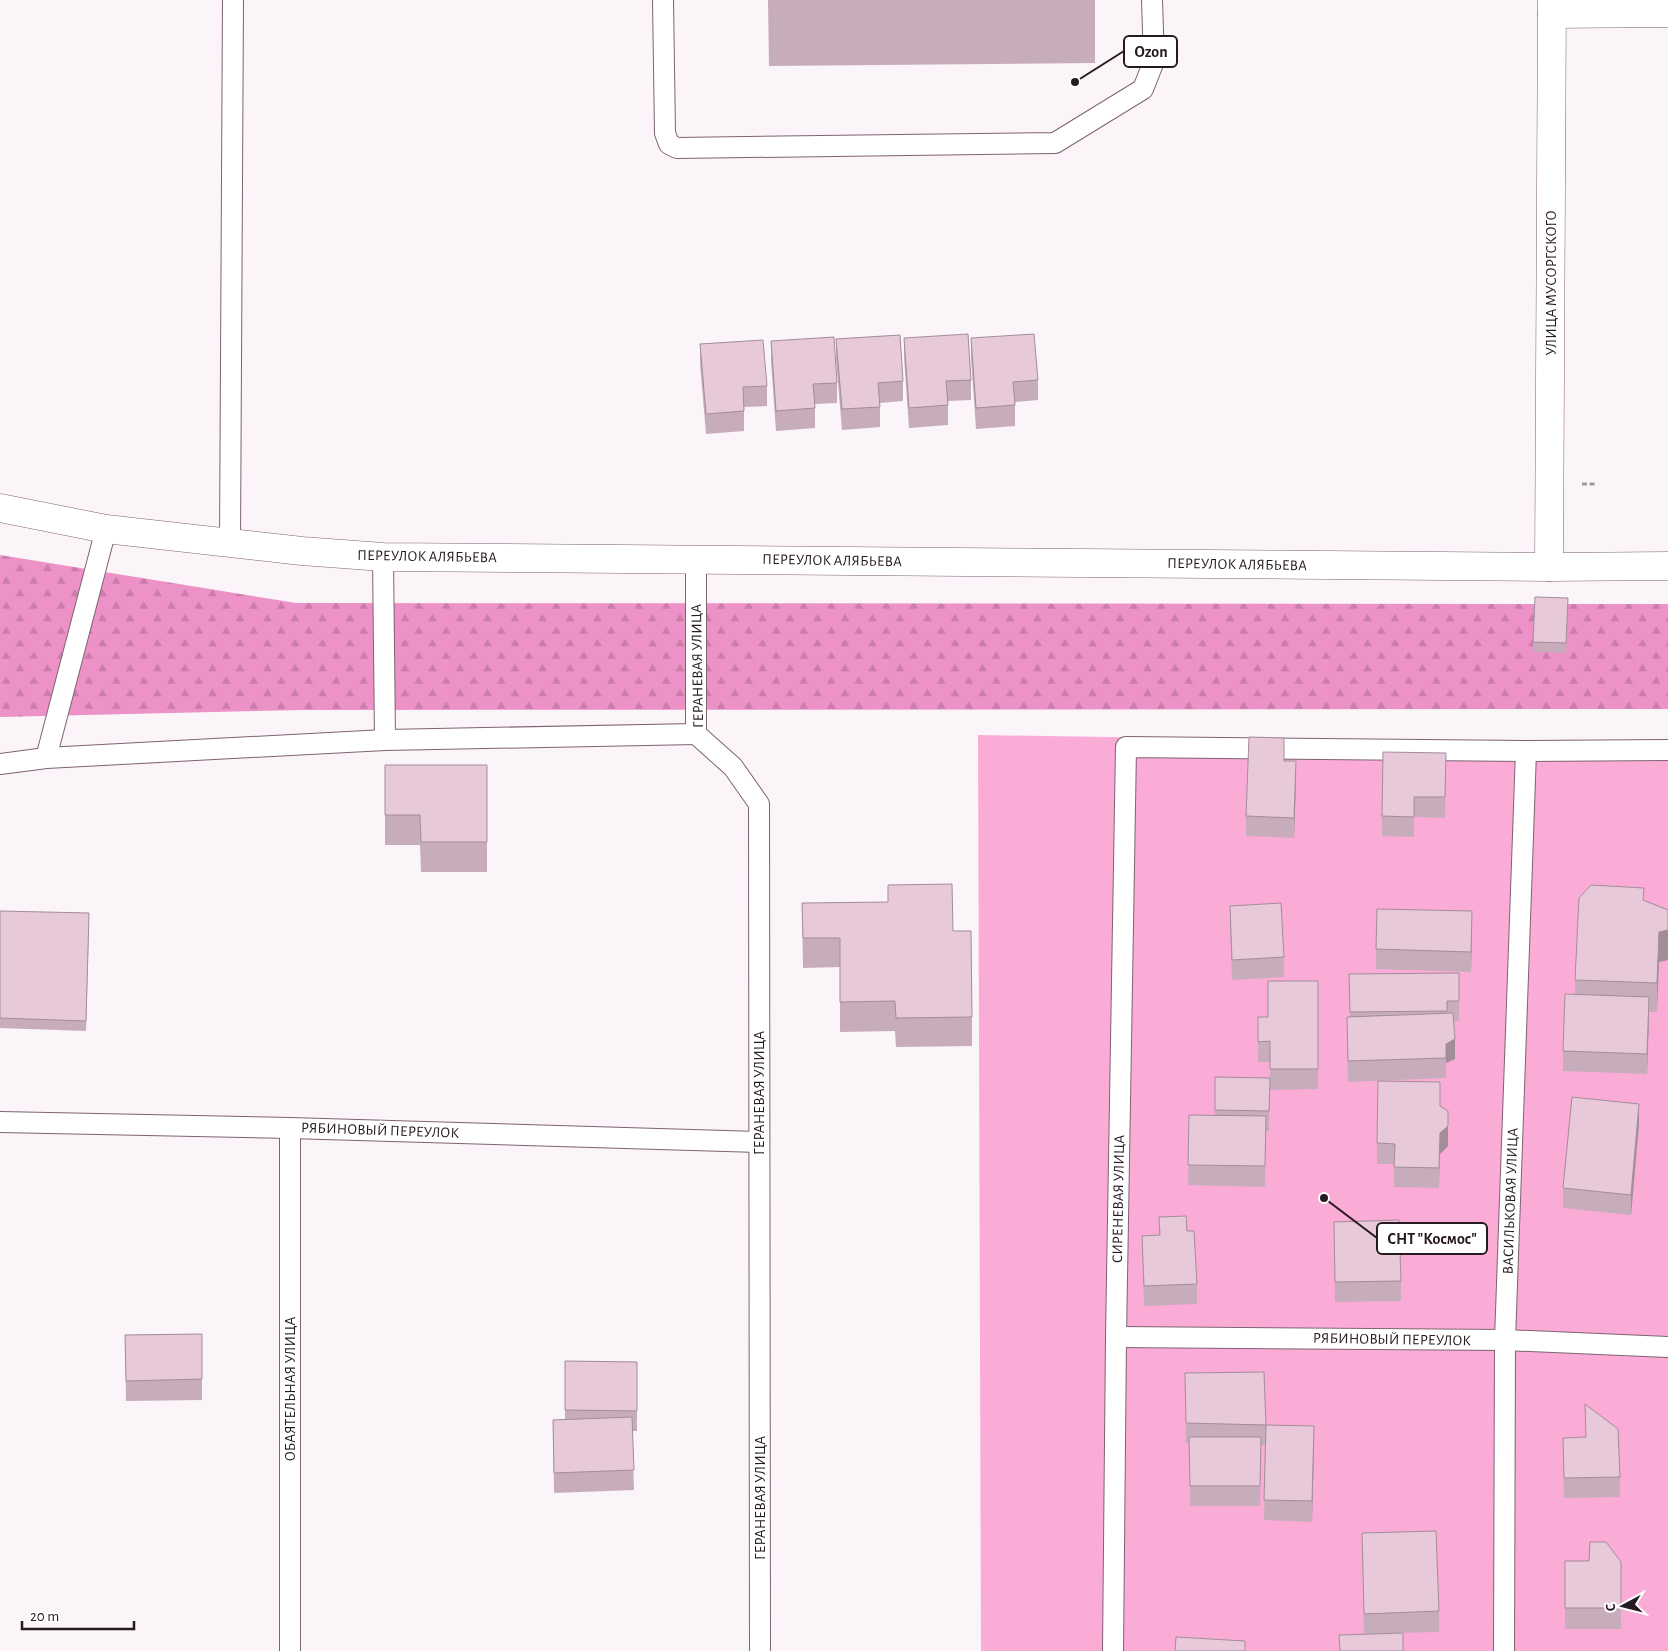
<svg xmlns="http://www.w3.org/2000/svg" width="1668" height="1651" viewBox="0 0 1668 1651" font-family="'Alegreya Sans',sans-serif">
<defs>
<pattern id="forest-firs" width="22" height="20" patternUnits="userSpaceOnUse" patternTransform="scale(1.25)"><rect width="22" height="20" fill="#ec92c6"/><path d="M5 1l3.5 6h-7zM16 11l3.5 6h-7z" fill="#ca7daa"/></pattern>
</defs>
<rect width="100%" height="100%" fill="#fbf4f8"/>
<polygon fill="url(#forest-firs)" points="0,555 296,603 1668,604 1668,709 302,710 0,717"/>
<polygon fill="#faacd7" points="978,735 1668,746 1668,1651 981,1651"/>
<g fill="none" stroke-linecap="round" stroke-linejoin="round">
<g stroke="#7e6371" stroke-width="22">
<g id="lane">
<polyline points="663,0 665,133 669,144 677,148 1055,143 1143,89 1154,61 1152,0"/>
<polyline points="230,542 233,0"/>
<polyline points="383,557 385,740"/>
<polyline points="696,559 696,734 733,767 759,804 760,1651"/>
<polyline points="46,758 106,529"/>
<polyline points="0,764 46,758 385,740 696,734"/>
<polyline points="0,1122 290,1128 759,1142"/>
<polyline points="290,1128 290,1651"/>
<polyline points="1116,1337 1505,1340 1668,1347"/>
<polyline points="1113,1651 1116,1337 1126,747 1526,751 1668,750"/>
<polyline points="1504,1651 1505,1340 1526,751"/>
</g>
</g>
<g stroke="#7e6371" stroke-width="29">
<g id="street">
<polyline points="1552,14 1668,13"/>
<polyline points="1549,567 1552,0"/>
</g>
</g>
<g stroke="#7e6371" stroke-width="29">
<polyline id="secondary" points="0,508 106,529 302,551 383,557 1549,567 1668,566"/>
</g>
<polyline stroke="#a0979c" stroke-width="3" stroke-dasharray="5 2.5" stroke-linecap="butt" points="1582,484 1595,484"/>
<use href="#lane" stroke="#fff" stroke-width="20"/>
<use href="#street" stroke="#fff" stroke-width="28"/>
<use href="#secondary" stroke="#fff" stroke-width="28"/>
</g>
<g fill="#c7adbb">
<polygon points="768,0 1095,0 1095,63 769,66"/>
<polygon points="904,338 971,380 971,400 948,401 948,425 909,428 904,358"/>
<polygon points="971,338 1038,380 1038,400 1015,402 1015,426 976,429 971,358"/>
<polygon points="836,339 903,381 903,401 880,403 880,427 842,430 836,360"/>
<polygon points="771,341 837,383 837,403 815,404 815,428 776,431 771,362"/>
<polygon points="700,344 767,386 767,406 744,407 744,431 706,434 700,364"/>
<polygon points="1568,609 1566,653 1533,652 1533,642"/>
<polygon points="1284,761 1296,781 1294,838 1246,836 1246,816"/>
<polygon points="385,765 487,765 487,872 421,872 420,845 385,845"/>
<polygon points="1446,773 1445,818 1414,817 1414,837 1382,836 1382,816"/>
<polygon points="1644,900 1668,910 1668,960 1659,962 1657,1012 1649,1012 1647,1074 1563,1071 1563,1051 1575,994 1575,980"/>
<polygon points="802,903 953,931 972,1017 972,1046 896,1047 895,1031 840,1032 840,967 803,968"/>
<polygon points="1230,906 1284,957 1284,977 1232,980 1230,926"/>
<polygon points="0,911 89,924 86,1031 0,1028"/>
<polygon points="1472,931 1471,972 1376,969 1376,949"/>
<polygon points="1459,973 1459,1021 1454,1021 1455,1059 1446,1063 1446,1078 1348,1082 1347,1017 1350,1017 1349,974"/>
<polygon points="1318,981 1318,1089 1270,1090 1270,1062 1258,1062 1258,1017 1268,1017"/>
<polygon points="1215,1077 1270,1078 1269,1131 1266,1131 1265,1187 1188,1185 1189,1115 1215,1115"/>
<polygon points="1440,1106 1448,1146 1440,1154 1439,1188 1394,1187 1394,1164 1377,1164 1377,1143"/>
<polygon points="1639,1124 1631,1215 1563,1208 1563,1188"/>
<polygon points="1159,1217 1187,1231 1197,1284 1197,1304 1144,1306 1142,1236 1159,1235"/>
<polygon points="1334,1222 1401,1281 1401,1301 1335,1302"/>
<polygon points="202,1334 202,1400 126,1401 125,1335"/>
<polygon points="565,1361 637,1362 637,1431 632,1431 634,1490 554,1493 553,1420 565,1419"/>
<polygon points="1185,1373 1266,1425 1314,1446 1312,1522 1264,1520 1266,1445 1261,1445 1260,1506 1190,1506 1189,1443 1186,1443"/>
<polygon points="1585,1404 1620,1477 1620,1497 1564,1498 1563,1438 1586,1437"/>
<polygon points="1362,1533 1439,1611 1439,1632 1364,1634"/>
<polygon points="1565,1561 1621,1562 1621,1629 1565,1629"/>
</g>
<g fill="#a28d98">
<polygon points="1296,761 1296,781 1294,838 1294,818"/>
<polygon points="1472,911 1472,931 1471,972 1471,952"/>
<polygon points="1668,930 1668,960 1659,962 1657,1012 1657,983 1659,932"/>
<polygon points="1649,997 1649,1017 1647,1074 1647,1054"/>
<polygon points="1455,1039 1455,1059 1446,1063 1446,1044"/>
<polygon points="1639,1104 1639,1124 1631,1215 1631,1195"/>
<polygon points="1448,1126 1448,1146 1440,1154 1439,1188 1440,1133"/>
<polygon points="1314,1426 1314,1446 1312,1522 1312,1501"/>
</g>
<g fill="#e7c9d9" stroke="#a28d98">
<polygon points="968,334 971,380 946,381 948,405 909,408 904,338"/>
<polygon points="1034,334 1038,380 1013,382 1015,405 976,408 971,338"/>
<polygon points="900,335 903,381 878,383 880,407 842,409 836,339"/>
<polygon points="834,337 837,383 813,384 815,408 776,411 771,341"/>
<polygon points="763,340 767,386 743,387 744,411 706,414 700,344"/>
<polygon points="1535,597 1568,598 1566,643 1533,642"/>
<polygon points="1249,737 1284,738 1284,761 1296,761 1294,818 1246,816"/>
<polygon points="1383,752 1446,753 1445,797 1414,797 1414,817 1382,816"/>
<polygon points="385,765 487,765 487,842 421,842 420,815 385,815"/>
<polygon points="952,884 953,931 971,931 972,1017 896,1018 895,1001 840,1002 840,938 803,938 802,903 888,902 888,885"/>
<polygon points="1591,885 1644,888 1643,900 1668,910 1668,930 1659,932 1657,983 1575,980 1579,898"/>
<polygon points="1281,903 1284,957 1232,960 1230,906"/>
<polygon points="1377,909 1472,911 1471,952 1376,949"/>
<polygon points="0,911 89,913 86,1021 0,1018"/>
<polygon points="1459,973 1459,1001 1447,1001 1447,1011 1350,1012 1349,974"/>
<polygon points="1268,981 1318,981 1318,1069 1270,1069 1270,1041 1258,1042 1258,1017 1268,1017"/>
<polygon points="1565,994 1649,997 1647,1054 1563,1051"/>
<polygon points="1453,1013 1455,1039 1446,1044 1446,1058 1348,1061 1347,1017"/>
<polygon points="1215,1077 1270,1078 1269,1111 1215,1110"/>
<polygon points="1378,1081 1440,1082 1440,1106 1448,1111 1448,1126 1440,1133 1439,1168 1394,1167 1395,1144 1377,1143"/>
<polygon points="1572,1097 1639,1104 1631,1195 1563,1188"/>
<polygon points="1189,1115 1266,1116 1265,1166 1188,1165"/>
<polygon points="1186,1216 1187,1231 1194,1231 1197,1284 1144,1286 1142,1236 1160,1235 1159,1217"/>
<polygon points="1399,1220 1401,1281 1335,1282 1334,1222"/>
<polygon points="202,1334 202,1379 126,1381 125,1335"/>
<polygon points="565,1361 637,1362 637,1411 565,1410"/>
<polygon points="1264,1372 1266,1425 1186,1423 1185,1373"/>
<polygon points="1585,1404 1618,1429 1620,1477 1564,1478 1563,1438 1586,1437"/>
<polygon points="632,1417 634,1470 554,1473 553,1420"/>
<polygon points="1266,1425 1314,1426 1312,1501 1264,1500"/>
<polygon points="1189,1437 1261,1437 1260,1486 1190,1486"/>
<polygon points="1436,1531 1439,1611 1364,1614 1362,1533"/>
<polygon points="1590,1542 1606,1542 1621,1562 1621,1608 1565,1608 1565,1561 1589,1561"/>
<polygon points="1403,1633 1403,1651 1340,1651 1339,1635"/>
<polygon points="1176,1637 1245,1641 1245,1651 1175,1651"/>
</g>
<g text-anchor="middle" stroke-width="5" stroke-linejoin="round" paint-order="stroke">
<g font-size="15" fill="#251a20" stroke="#fff">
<text transform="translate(1551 283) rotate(-90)" y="5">УЛИЦА МУСОРГСКОГО</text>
<text transform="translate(427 556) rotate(1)" y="5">ПЕРЕУЛОК АЛЯБЬЕВА</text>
<text transform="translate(832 560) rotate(1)" y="5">ПЕРЕУЛОК АЛЯБЬЕВА</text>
<text transform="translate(1237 564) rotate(1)" y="5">ПЕРЕУЛОК АЛЯБЬЕВА</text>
<text transform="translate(697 666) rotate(-91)" y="5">ГЕРАНЕВАЯ УЛИЦА</text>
<text transform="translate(759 1093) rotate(-90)" y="5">ГЕРАНЕВАЯ УЛИЦА</text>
<text transform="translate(380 1130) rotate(2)" y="5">РЯБИНОВЫЙ ПЕРЕУЛОК</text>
<text transform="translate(1118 1199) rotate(-89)" y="5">СИРЕНЕВАЯ УЛИЦА</text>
<text transform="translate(1510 1201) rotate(-88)" y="5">ВАСИЛЬКОВАЯ УЛИЦА</text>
<text transform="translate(1392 1339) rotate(1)" y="5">РЯБИНОВЫЙ ПЕРЕУЛОК</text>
<text transform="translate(290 1389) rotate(-90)" y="5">ОБАЯТЕЛЬНАЯ УЛИЦА</text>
<text transform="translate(760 1498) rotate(-90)" y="5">ГЕРАНЕВАЯ УЛИЦА</text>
</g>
</g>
<path fill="none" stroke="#251a20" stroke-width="2" d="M1075 82L1124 51M1324 1198L1377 1238"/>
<g fill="#251a20" stroke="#fff" stroke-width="2">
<circle cx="1075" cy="82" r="5"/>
<circle cx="1324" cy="1198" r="5"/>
</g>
<g fill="#fff" stroke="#251a20" stroke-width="2">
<rect x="1124" y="36" width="53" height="31" rx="5"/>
<rect x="1377" y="1223" width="110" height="31" rx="5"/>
</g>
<g font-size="16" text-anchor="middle" font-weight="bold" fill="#251a20">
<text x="1151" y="57">Ozon</text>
<text x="1432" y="1244">СНТ "Космос"</text>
</g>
<g transform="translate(1623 1606) rotate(263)" stroke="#ffffff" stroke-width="4" paint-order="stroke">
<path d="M0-4L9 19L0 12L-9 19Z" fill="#251a20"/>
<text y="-8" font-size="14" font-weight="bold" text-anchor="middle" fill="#251a20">С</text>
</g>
<path d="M22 1621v8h112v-8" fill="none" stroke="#251a20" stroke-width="2.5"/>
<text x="30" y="1621" font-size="15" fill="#251a20" stroke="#ffffff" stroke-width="4" paint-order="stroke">20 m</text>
</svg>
